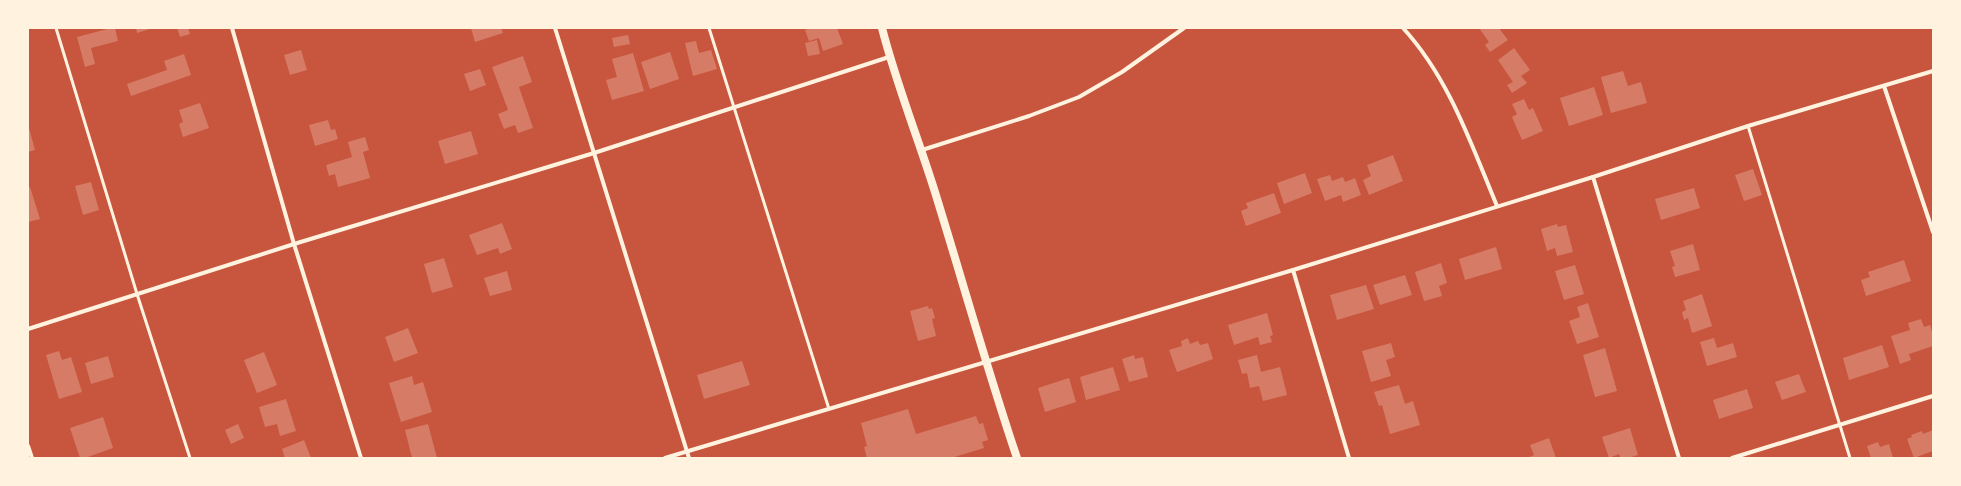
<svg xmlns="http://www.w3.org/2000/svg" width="1961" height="486" viewBox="0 0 1961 486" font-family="Signika,sans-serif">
<rect width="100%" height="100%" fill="#c8553d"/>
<g fill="#d67c66">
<polygon points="111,28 115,28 118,41 91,48 95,64 85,67 77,37"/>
<polygon points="136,28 153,28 137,33"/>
<polygon points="177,28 188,28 190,34 180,37"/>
<polygon points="471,28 501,28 503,33 475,42"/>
<polygon points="811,28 837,28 843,44 823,51 819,38 809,41 805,30"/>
<polygon points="1479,28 1499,28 1508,40 1490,52 1485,45 1489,42"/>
<polygon points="628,35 630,44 614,47 612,38"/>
<polygon points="817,40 820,54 808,56 805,43"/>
<polygon points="696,41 699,53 711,50 717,69 693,76 685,43"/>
<polygon points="1514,48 1530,70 1521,76 1527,83 1512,93 1507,85 1513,82 1498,60"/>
<polygon points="301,50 307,70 290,75 284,55"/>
<polygon points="670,52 679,79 650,89 641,62"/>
<polygon points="633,53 644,91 612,100 606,80 617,77 612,59"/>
<polygon points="184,54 191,75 131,96 127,84 167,70 164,61"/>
<polygon points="523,56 532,82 519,87 533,128 518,133 515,125 504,129 498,114 508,110 492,67"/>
<polygon points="480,69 486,85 470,91 464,74"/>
<polygon points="1623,71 1628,86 1641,82 1647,103 1611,113 1601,77"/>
<polygon points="1594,87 1603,115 1569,126 1560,98"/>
<polygon points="1524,99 1529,110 1533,108 1543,131 1522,140 1512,117 1517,114 1512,104"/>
<polygon points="200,103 209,128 183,137 179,124 183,122 179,110"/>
<polygon points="328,120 331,130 335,129 338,139 315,146 309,125"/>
<polygon points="28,124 35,150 28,152"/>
<polygon points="471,131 478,154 445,164 438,141"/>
<polygon points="365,137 369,150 363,152 370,178 338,187 335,174 329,176 326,165 352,157 348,142"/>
<polygon points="1393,155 1403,181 1369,195 1363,180 1371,176 1367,165"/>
<polygon points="1753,169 1762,195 1744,201 1735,175"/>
<polygon points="1305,173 1312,193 1284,204 1277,183"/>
<polygon points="1330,175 1332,181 1343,177 1345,182 1355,178 1361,195 1343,202 1341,195 1325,201 1317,179"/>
<polygon points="91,182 99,210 83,215 75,186"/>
<polygon points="30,187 40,219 28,222 28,188"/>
<polygon points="1694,188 1700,208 1661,220 1655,199"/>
<polygon points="1274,193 1281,213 1246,226 1241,211 1248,208 1246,203"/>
<polygon points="502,223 512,249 500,254 498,248 477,255 469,235"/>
<polygon points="1557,224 1558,227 1566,225 1573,252 1557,256 1555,248 1547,251 1541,229"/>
<polygon points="1693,244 1700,270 1675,277 1672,267 1675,266 1670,251"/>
<polygon points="1496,247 1502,269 1465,280 1459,259"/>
<polygon points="444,258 453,287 432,293 424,264"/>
<polygon points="1904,260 1911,281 1866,296 1861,280 1870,277 1868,272"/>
<polygon points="1441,263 1447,283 1439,286 1442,296 1424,301 1415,272"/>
<polygon points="1575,265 1584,294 1564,300 1555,271"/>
<polygon points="507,271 512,290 490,296 484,278"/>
<polygon points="1405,275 1412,295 1380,305 1373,285"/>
<polygon points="1366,285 1374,309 1337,320 1330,295"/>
<polygon points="1702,294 1712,326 1692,333 1688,318 1684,320 1682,312 1686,310 1683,301"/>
<polygon points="1588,303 1599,337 1577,344 1569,321 1580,317 1577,307"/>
<polygon points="928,306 929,309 932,308 935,318 932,319 936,336 918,341 910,311"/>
<polygon points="1267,313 1273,335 1270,336 1272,342 1260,345 1258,337 1234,345 1228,325"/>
<polygon points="1921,319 1924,327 1930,325 1933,335 1933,346 1909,354 1911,360 1900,364 1891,336 1910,330 1908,323"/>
<polygon points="408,328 418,353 394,362 385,337"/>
<polygon points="1188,338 1190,344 1198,341 1200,345 1208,343 1213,359 1177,372 1169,350 1182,346 1181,341"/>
<polygon points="1714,338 1717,348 1733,343 1737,357 1707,366 1700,342"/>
<polygon points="1391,343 1395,357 1386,360 1391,376 1371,382 1362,351"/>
<polygon points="1882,345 1889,367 1849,380 1843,358"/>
<polygon points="1605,348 1617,391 1595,397 1583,355"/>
<polygon points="59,351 62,360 71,357 82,392 59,399 46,355"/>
<polygon points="264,352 277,385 257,393 244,360"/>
<polygon points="1134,355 1135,359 1143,357 1148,377 1129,382 1122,359"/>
<polygon points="1257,355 1261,372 1280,367 1287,395 1263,401 1259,386 1250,388 1247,373 1242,374 1238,360"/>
<polygon points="108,356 114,377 91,384 85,363"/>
<polygon points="742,361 750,385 704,399 697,375"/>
<polygon points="1113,367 1120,390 1086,400 1080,377"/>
<polygon points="1799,374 1806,392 1782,400 1775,382"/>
<polygon points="412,376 414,385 423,382 432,412 401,422 389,383"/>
<polygon points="1069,378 1076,402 1045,412 1038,388"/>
<polygon points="1399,385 1405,404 1413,401 1420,425 1390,434 1382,405 1379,406 1374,392"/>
<polygon points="1747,389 1753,408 1719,419 1713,400"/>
<polygon points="286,399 296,431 280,436 277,424 265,427 259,407"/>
<polygon points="908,409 916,434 976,416 979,424 983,423 988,440 982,442 984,448 951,458 867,458 864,447 867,446 861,423"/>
<polygon points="103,417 113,448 85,458 80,458 70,428"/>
<polygon points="238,424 244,438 231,444 225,430"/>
<polygon points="428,424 437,458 412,458 405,430"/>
<polygon points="1630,428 1638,455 1628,458 1620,458 1619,454 1609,458 1602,437"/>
<polygon points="1933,430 1933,451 1914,458 1907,439 1912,437 1911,435 1922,431 1923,434"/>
<polygon points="1549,438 1556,458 1527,458 1534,455 1530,445"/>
<polygon points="304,440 311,458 285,458 282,449"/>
<polygon points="1878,442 1880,447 1889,444 1893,458 1871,458 1867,446"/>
</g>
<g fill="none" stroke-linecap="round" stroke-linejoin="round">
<g stroke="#fff3e0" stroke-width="3">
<polyline points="56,28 137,294 190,458"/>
<polyline points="709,28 829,409"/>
<polyline points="1748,126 1850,458"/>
</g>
<g stroke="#fff3e0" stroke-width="4">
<polyline points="232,28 294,244 361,458"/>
<polyline points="555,28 689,458"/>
<path d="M1403 28C1449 78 1471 144 1497 206"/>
<polyline points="1884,86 1933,232"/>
<polyline points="922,150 1029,116 1079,97 1122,72 1184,28"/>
<polyline points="1593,177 1679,458"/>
<polyline points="1293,270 1349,458"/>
<polyline points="28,329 294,244 594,153 889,57"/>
<polyline points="28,446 32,458"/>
<polyline points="665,458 1293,270 1593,177 1748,126 1933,71"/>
<polyline points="1732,458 1933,396"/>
</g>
<path stroke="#fff3e0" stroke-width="8" d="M882 28C896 83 917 135 934 189 962 279 987 369 1017 458"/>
</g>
<rect width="1961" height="486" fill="none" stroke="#fff3e0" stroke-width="58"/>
</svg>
